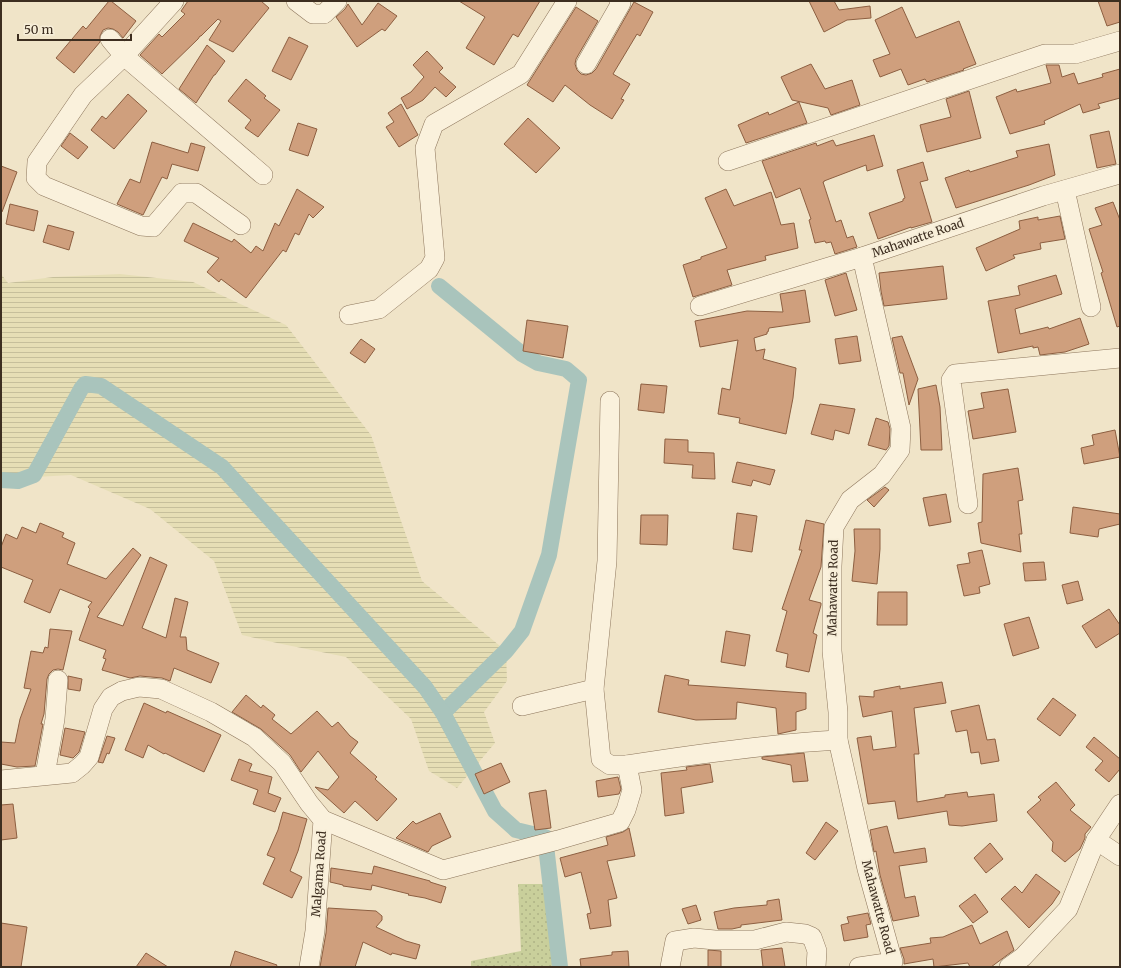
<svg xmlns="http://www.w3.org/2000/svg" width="1121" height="968" viewBox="0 0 1121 968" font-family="Merriweather,serif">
<defs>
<pattern id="farmland-rules" width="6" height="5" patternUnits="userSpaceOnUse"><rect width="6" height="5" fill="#e6deb5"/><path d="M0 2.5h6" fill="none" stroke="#c6bf9b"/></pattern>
<pattern id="grass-dots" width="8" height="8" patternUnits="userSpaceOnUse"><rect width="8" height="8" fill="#c9cf9b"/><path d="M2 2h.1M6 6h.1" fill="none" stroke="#aeb285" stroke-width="1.8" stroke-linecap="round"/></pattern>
</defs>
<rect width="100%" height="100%" fill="#f0e4c8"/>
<polygon fill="url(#farmland-rules)" points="1,274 8,283 53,277 120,274 193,282 286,325 371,435 422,581 506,651 507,681 484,712 495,743 457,788 429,771 411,719 346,657 277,643 242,635 214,561 150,509 71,475 1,479"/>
<polygon fill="url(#grass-dots)" points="518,884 555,884 567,967 471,967 471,961 521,951"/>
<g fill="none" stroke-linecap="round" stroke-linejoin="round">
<g stroke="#a9c4bc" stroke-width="16">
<polyline points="439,286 522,354 538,363 566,369 579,380 549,555 522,631 506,651 443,713"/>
<polyline points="1,480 18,481 34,475 81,389 85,384 101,386 222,467 425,687 443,713 495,811 516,830 545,837 560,967"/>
</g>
</g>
<g fill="#cf9f7d" stroke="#8d5f41">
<polygon points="109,1 111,1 136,21 123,38 118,32 113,29 108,28 103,30 100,36 100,42 74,73 56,58 83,26 86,29"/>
<polygon points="188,1 261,1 269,8 233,52 209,40 221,21 218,19 201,36 200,36 198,39 162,74 140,55 159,34 162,37 185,14 181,11"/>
<polygon points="459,1 540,1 518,37 513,34 494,65 466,48 485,17"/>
<polygon points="809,1 834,1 839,10 870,6 871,18 847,20 824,32"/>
<polygon points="1098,1 1120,1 1120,22 1107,26"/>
<polygon points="634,2 653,12 640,36 637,34 613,74 630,84 621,99 624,100 612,119 590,105 565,85 553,102 527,85 576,7 598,21 576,59 575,64 577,70 581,74 586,75 592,73 596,69"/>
<polygon points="378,3 397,16 385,31 382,29 357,47 336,17 345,9 348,4 362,25"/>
<polygon points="902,7 916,38 959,21 976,64 963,69 964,70 927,82 925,79 908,85 901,69 880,77 873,60 890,54 875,20"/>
<polygon points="289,37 308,46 291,80 272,71"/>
<polygon points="207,45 225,61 215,75 214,75 196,103 179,89"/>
<polygon points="427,51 443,68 439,72 456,87 446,97 435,87 423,100 407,109 401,98 411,92 424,77 413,65"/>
<polygon points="811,64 825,89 852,80 860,105 831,115 828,108 792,100 781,77"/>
<polygon points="1046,65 1059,65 1062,77 1074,73 1078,84 1103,77 1102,74 1120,69 1120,98 1098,104 1100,108 1083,113 1080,104 1044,121 1045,124 1010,134 996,97 1016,89 1017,92 1051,83"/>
<polygon points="246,79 266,96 264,98 280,110 258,137 245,128 251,120 228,101"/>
<polygon points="969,91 981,138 927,152 920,125 951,117 946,99"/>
<polygon points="128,94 147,111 114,149 91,130 102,116 106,119"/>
<polygon points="799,102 807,123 746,143 738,125 768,112 769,115"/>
<polygon points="401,104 418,135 399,147 386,127 394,122 388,113"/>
<polygon points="528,118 560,148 536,173 504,144"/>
<polygon points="298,123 317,129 308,156 289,150"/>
<polygon points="1109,131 1116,164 1097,168 1090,135"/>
<polygon points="70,133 88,147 78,159 61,146"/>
<polygon points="874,135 883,166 867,171 866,165 824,181 824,182 823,182 836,222 841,220 847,238 853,236 857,247 835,254 831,242 826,243 825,241 815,243 809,220 811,219 800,188 776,198 762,161 816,143 817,146 833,140 836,146"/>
<polygon points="152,142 188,153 191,143 205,147 198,171 172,164 167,179 162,177 143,215 117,204 130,179 140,183"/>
<polygon points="1049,144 1055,175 1029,185 956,208 945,178 969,170 970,172 1018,157 1016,151"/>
<polygon points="923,162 928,180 920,182 932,222 911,228 911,227 878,239 869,213 903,201 903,199 905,198 897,170"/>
<polygon points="1,166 17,172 2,212 1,211"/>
<polygon points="297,189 324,207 313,218 309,214 299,235 295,233 286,252 283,250 246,298 221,279 219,282 207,272 219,258 184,241 193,223 232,242 234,239 251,253 256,246 263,251 275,223 279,226"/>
<polygon points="726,189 734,206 771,192 781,225 794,223 798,248 765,256 766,260 727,270 732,285 693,297 683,265 701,259 701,257 727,248 705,198"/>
<polygon points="1113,202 1120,220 1120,326 1117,327 1101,273 1103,272 1089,229 1102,225 1095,208"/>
<polygon points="10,204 38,211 34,231 6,224"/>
<polygon points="1060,216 1065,239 1040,243 1041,249 1013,255 1015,258 986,271 976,248 1020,229 1019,221 1038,217 1038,220"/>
<polygon points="48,225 74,232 69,250 43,242"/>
<polygon points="943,266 947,299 884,306 881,291 879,273"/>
<polygon points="846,273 857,310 835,316 825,280"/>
<polygon points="1056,275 1062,294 1015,309 1020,334 1048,327 1049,329 1080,318 1089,344 1065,352 1040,355 1038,347 1033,348 1033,346 998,353 988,301 1020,295 1018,286"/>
<polygon points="805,290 810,322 769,328 768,332 767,332 767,334 754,338 756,351 765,349 763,359 796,368 793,398 786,434 739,423 740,418 718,414 722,388 730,390 738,340 700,347 695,321 747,311 783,312 780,294"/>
<polygon points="527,320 568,326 563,358 523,351"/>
<polygon points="857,336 861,361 839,364 835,339"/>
<polygon points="902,336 918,379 909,405 903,373 900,373 892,338"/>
<polygon points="361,339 375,349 365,363 350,353"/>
<polygon points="641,384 667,386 664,413 638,410"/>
<polygon points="936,385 940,407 942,450 921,450 918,389"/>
<polygon points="1008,389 1016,432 973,439 968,411 984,408 981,393"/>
<polygon points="820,404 855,409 849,434 835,430 833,440 811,434"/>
<polygon points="876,418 888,422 890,429 889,446 886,450 868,445"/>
<polygon points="1115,430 1120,457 1084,464 1081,448 1094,445 1092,435"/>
<polygon points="665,439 688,440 688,452 714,453 715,479 692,478 693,465 664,463"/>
<polygon points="737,462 775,470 770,485 753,480 751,486 732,482"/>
<polygon points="1018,468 1023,500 1018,501 1022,534 1019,534 1021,552 981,543 978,523 982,522 983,474"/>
<polygon points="885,487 889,490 874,507 867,500"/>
<polygon points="946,494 951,522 929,526 923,498"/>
<polygon points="1073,507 1120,514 1120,524 1099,529 1098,537 1070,533"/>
<polygon points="737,513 757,516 752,552 733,549"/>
<polygon points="641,515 668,515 667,545 640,544"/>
<polygon points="806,520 824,524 821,567 809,600 821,603 821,605 813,633 817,635 809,672 786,667 788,654 776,651 787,611 782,609 802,550 799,550"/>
<polygon points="40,523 64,533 62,537 75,543 67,564 106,579 133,548 141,555 97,617 123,626 150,557 167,565 142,628 166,638 175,598 188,602 180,637 186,637 187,650 219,663 211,683 174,668 170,681 162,678 140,676 130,678 102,670 106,659 103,658 106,650 79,640 90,609 88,607 92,602 60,589 50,613 24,602 33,580 1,567 1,547 6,534 17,539 22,527 36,533"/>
<polygon points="854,529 880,529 880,549 877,584 852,581 855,551"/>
<polygon points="982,550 990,584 979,587 980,593 964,596 957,565 970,563 968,553"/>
<polygon points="1044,562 1046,580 1025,581 1023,563"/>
<polygon points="1078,581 1083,600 1067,604 1062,585"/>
<polygon points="878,592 907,592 907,625 877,625"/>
<polygon points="1109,609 1120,625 1120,633 1096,648 1082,626"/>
<polygon points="1029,617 1039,648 1013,656 1004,624"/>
<polygon points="50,629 72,631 63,670 58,669 53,670 49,674 47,679 44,714 41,724 43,724 35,766 17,767 1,764 1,742 15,743 20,719 31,689 24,688 31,651 43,653 45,647 48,648"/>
<polygon points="726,631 750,635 745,666 721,662"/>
<polygon points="665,675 689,680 688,685 806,693 806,709 796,712 796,730 778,734 776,708 737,702 736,719 696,720 658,712"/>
<polygon points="68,676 82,679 80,691 68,689"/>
<polygon points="942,682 946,703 914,708 919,754 914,754 917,802 945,797 945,795 967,792 968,797 994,794 997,821 962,826 949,825 947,811 898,819 895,801 868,804 857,738 871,736 873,750 896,747 892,711 863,717 859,696 874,697 874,691 900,686 900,689"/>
<polygon points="246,695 261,708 263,705 275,715 272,719 291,734 317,711 332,727 338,722 350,736 358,742 350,753 377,777 375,779 397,799 377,821 355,801 344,813 315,787 328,790 339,777 318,751 301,772 290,755 261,729 232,712"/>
<polygon points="1053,698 1076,715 1060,736 1037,719"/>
<polygon points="144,703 166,713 167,711 221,735 204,772 181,761 165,753 164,754 148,745 143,758 125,750"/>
<polygon points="979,705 987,740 995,739 999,761 981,764 979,752 971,753 967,730 956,732 951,711"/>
<polygon points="65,728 85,732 79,752 73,758 60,755"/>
<polygon points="107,736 115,738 109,754 107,753 103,763 98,762"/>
<polygon points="1094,737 1120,759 1120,769 1109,782 1095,770 1103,761 1086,747"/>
<polygon points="804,753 808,781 793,782 791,765 762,759 762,757"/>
<polygon points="239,759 252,764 249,771 272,777 268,793 281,798 275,812 253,804 258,790 231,780"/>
<polygon points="501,763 510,782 484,794 475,774"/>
<polygon points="710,764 713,782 681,788 684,813 665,816 661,773 687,770 686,767"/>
<polygon points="618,777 621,789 619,794 598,797 596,781"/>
<polygon points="1056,782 1075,805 1070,810 1091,827 1085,834 1085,838 1080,849 1065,862 1052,851 1053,842 1027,812 1041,800 1038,797"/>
<polygon points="546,790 551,828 535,830 529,793"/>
<polygon points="13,804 17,838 1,840 1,805"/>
<polygon points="283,812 307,819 298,851 290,871 302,877 292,898 263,884 275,858 267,855 278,830"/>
<polygon points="440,813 451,837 432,846 428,852 396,838 413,821 416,824"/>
<polygon points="826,822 838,831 815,860 806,853"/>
<polygon points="887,826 894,853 925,848 927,862 899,866 905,898 915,896 919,916 893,921 880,875 876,851 874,852 870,830"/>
<polygon points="629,828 635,856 607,861 617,898 608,900 611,926 590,929 587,914 591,913 581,872 565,877 560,858 608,845 606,837 623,832"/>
<polygon points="990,843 1003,859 986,873 974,858"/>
<polygon points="374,866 430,881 430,882 446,887 441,903 425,898 408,895 409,894 372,885 371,890 343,886 343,885 330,882 331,868 372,874"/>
<polygon points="1036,874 1060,892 1052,904 1029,928 1001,899 1015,886 1022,893"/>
<polygon points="975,894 988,912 973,923 959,906"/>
<polygon points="779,899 782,920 741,925 741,927 732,929 718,929 714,912 734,908 767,905 767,901"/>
<polygon points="696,905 701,920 688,924 682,909"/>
<polygon points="328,908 376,911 382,916 382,920 376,927 406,941 420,945 416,959 392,953 391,955 363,942 355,967 320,967 326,933"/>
<polygon points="868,913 871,924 866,925 868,937 844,941 841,925 849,923 847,917"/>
<polygon points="1,923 27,927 21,967 1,967"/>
<polygon points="972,925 980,944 1007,931 1014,950 991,967 970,967 968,963 934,967 933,959 904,964 904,959 900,948 931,943 930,938 943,937"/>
<polygon points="782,948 785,967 763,967 761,950"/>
<polygon points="708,950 721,951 721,967 708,967"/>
<polygon points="235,951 277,965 276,967 230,967"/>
<polygon points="628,951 629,967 581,967 580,959 612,955 612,952"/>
<polygon points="146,953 168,967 136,967"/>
</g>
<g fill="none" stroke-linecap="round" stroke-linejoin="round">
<g stroke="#8d765c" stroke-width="20">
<g id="minor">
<polyline points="174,1 124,56 83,95 37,162 36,178 44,186 141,226 153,227 182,193 196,193 241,225"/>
<polyline points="296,1 313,14 324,14 337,1"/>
<polyline points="110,39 124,56 263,175"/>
<polyline points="586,64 621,3 619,1"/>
<polyline points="728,161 1045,54 1075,54 1120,41"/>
<polyline points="1065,190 1091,307"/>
<polyline points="700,306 862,257"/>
<polyline points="349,315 379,309 429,269 435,258 425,148 434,124 521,74 567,1"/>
<polyline points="610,401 607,561 594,689 601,759 610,765 627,765"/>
<polyline points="968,504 951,380 955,374 1120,358"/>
<polyline points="522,706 594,689"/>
<polyline points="45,775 55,719 58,680"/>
<polyline points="1,780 72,773 82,765 89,757 103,709 111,697 122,691 139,687 161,689 211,712 254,737 282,763 309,803 323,820 315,931 309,967"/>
<path d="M323 820 443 870 558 840 620 822 626 810 632 790 627 765C697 754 767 744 838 740"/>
<polyline points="1096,840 1120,856"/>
<polyline points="670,967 675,941 694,938 715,940 755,940 786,932 805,934 812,937 817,951 816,967"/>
<polyline points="859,967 893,962 867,869 838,740 838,712 832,651 832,566 834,527 850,500 882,475 900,450 901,428 862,257 1043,196 1120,174"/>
<polyline points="1009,967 1023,957 1068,909 1096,840 1120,804"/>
</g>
</g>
<use href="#minor" stroke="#faf1dc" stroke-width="19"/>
</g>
<g text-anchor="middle" stroke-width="4" stroke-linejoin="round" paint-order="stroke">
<g font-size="12" fill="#3d2e20" stroke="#f7eed8">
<text transform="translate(918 238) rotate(-19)" y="4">Mahawatte Road</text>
<text transform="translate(833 588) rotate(-89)" y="4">Mahawatte Road</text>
<text transform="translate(319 874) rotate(-86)" y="4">Malgama Road</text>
<text transform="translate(878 907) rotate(75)" y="4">Mahawatte Road</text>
</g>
</g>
<rect width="1121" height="968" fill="none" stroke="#3d2e20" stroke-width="4"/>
<path d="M18 34v6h113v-6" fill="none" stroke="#3d2e20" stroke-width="2"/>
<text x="24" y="34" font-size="12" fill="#3d2e20" stroke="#f7eed8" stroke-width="3" paint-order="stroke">50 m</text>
</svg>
